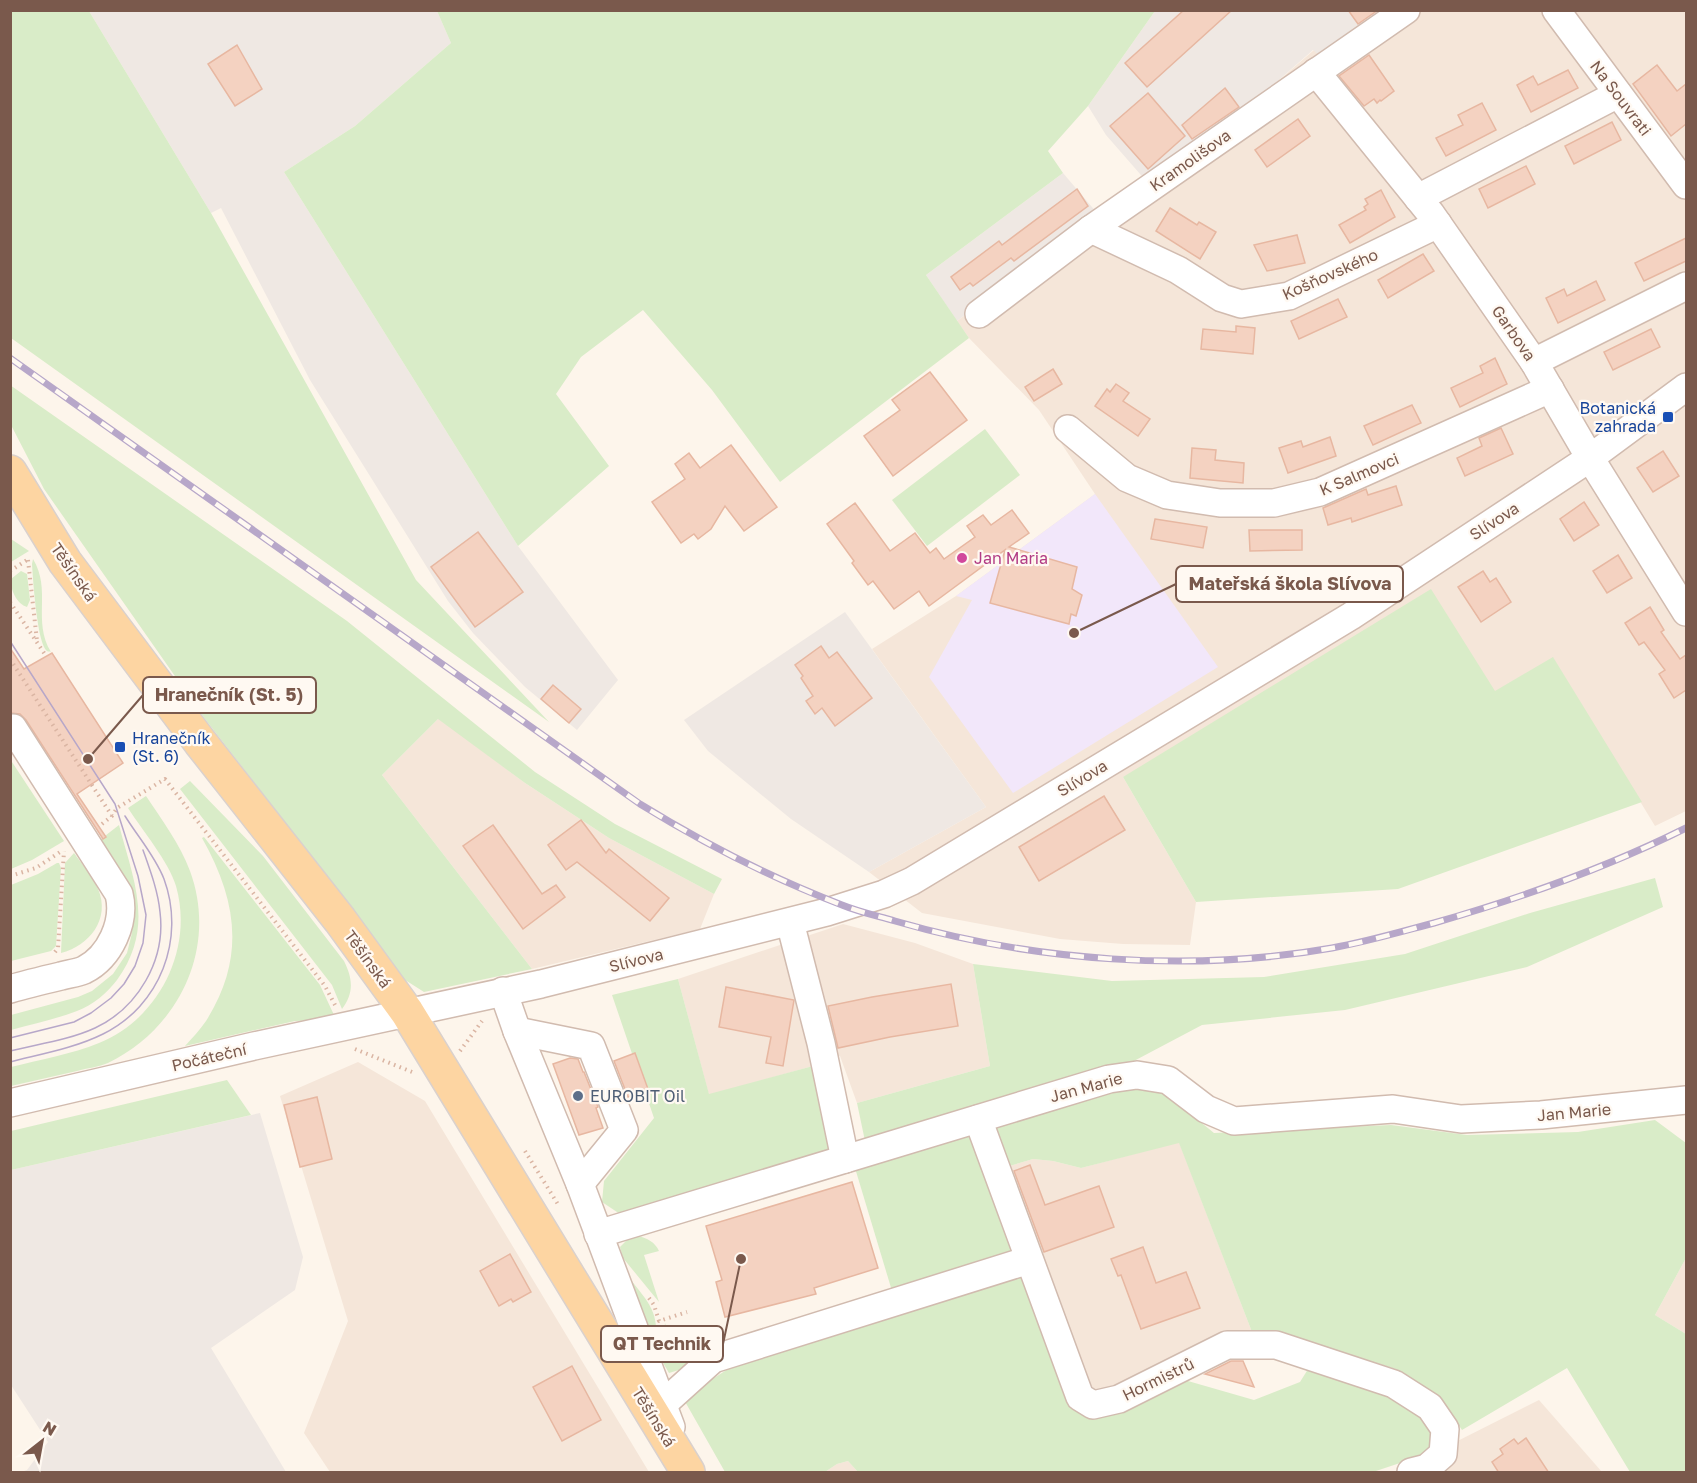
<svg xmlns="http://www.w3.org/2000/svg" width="1697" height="1483" viewBox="0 0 1697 1483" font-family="'Golos Text',sans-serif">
<rect width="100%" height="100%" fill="#fdf5eb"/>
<g fill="#f5e6d9">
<polygon points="1391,11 1686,11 1686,811 1655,826 1553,658 1496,691 1123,777 1196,902 1190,945 1123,944 1060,939 922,913 869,872 986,807 872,649 956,596 1095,494 1039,410 969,338 957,321 1097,213 1256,100 1314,50"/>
<polygon points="439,718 525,783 609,838 714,894 700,929 532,969 382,775"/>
<polygon points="843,924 915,943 973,964 990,1066 857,1103 840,1056 813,1066 709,1095 678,979"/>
<polygon points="358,1062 425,1101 649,1472 330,1472 304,1433 348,1321 280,1096"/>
<polygon points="1179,1142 1252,1332 1107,1396 1088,1386 1003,1168 1033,1159 1053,1161 1081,1168"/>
<polygon points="1686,1258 1686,1334 1655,1315"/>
<polygon points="1539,1400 1602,1472 1396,1472"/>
<polygon points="848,1461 858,1472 825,1472 837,1464"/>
</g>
<g fill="#efe8e3">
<polygon points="89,11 437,11 451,43 355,126 284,172 518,546 618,680 577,730 525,687 473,633 448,601 310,380 221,208 211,213"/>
<polygon points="1155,11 1391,11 1322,58 1313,50 1256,100 1147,182 1106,135 1088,106"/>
<polygon points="1063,173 1097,213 957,321 926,275"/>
<polygon points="845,612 986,807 869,872 791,819 708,751 684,720"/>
<polygon points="260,1113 303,1257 295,1290 211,1348 286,1472 21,1472 27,1470 48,1442 11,1385 11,1170"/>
</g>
<polygon fill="#f2e7fa" points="1095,494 1218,667 1013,793 929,677 972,600 956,596"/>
<g fill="#d9ecc8">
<polygon points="11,10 89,11 211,213 416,580 549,722 11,338"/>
<polygon points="437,11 1155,11 1088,106 1048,151 1063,173 926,275 969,338 780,482 712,390 643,310 581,357 556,394 609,466 518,546 284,172 355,126 451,43"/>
<polygon points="10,385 347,621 535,772 615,824 722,879 714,894 609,838 525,783 438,719 382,775 532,969 424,992 402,978 305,848 205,719 44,489 11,425"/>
<polygon points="985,429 1020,475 927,546 892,500"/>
<polygon points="11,539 29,551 11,562"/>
<path d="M33 559C52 590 32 621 51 652 50 651 48 652 47 651 37 643 33 578 32 564Z"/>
<path d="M21 571 27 574 30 600 27 607C17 604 10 590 11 579Z"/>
<polygon points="1431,589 1495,691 1553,657 1642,802 1398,889 1196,902 1123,777"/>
<polygon points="10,759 64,841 32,860 11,869"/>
<path d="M190 781 263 856 344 961C353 979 354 993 342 1009L332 985 180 789Z"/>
<path d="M146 796C162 820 180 844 190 871 218 947 180 1028 108 1063 99 1067 87 1068 77 1071 55 1076 33 1081 11 1086V1067C39 1060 72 1054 99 1043 159 1019 194 949 176 886 169 862 142 830 128 808Z"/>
<path d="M119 825C134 882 155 927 117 980 107 993 93 1005 77 1011 56 1019 33 1024 11 1030V1015L78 997 92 991 113 974 127 953 132 933 133 918 96 843Z"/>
<path d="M204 837 320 985 334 1015 323 1020 295 1021 185 1046C192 1038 200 1030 206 1021 246 958 237 900 202 838Z"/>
<path d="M74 853C82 864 92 876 98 889 111 919 89 946 61 953L65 863Z"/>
<polygon points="57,863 59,863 61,868 56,946 51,951 11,961 11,885 38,874"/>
<polygon points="1655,878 1663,907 1527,967 1345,1010 1202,1025 1132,1062 865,1141 857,1103 990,1066 973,964 1112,981 1264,977 1405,954 1530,913"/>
<polygon points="678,979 709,1094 813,1066 834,1152 620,1214 602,1202 604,1181 654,1118 612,995"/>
<polygon points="227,1080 251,1115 11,1170 11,1131"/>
<polygon points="1142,1084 1166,1094 1214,1133 1391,1125 1467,1135 1578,1132 1655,1120 1686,1143 1686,1258 1655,1315 1686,1334 1686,1472 1630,1472 1567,1368 1462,1430 1440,1398 1396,1369 1275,1332 1252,1332 1179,1143 1081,1168 1053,1161 1033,1159 1003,1168 991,1124 1113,1088"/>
<polygon points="974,1132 1016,1252 892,1291 855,1168"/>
<path d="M638 1236C647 1238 655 1242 659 1251L644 1255 659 1302 623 1258 620 1247 628 1239Z"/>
<polygon points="1026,1273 1075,1404 1181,1379 1254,1400 1300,1382 1310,1366 1399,1396 1421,1414 1433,1430 1434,1446 1421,1456 1373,1472 858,1472 848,1461 837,1464 825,1472 725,1472 683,1398 742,1360"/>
<path d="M627 1275C651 1306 659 1310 656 1351Z"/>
<polygon points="665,1323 670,1340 684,1335 686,1341 672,1345 677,1362 691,1358 691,1366 684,1373 682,1369 669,1373 662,1361"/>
</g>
<g fill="#f4d2c1" stroke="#e7b7a1" stroke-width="1.5">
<polygon points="1184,10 1232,10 1147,87 1125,63"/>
<polygon points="1348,10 1378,10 1358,24"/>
<polygon points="237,45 262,89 235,106 208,64"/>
<polygon points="1369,55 1394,91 1381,101 1380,100 1377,103 1374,99 1364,106 1339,76"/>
<polygon points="1657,65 1677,91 1686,84 1686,124 1671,136 1633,84"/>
<polygon points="1568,70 1578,88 1531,112 1517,85 1533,76 1538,85"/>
<polygon points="1225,88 1239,107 1192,139 1182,125"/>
<polygon points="1148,93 1185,136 1148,169 1110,126"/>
<polygon points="1482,103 1496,130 1446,156 1436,138 1463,125 1458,115"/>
<polygon points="1298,119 1310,136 1267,167 1255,150"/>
<polygon points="1612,122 1621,140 1574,164 1565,146"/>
<polygon points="1526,166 1535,184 1488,208 1479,189"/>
<polygon points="1077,189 1088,206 1014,261 1011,258 973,286 970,283 960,290 951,277 999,241 1002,245"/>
<polygon points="1381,190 1395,217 1350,243 1339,225 1366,210 1364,207 1368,204 1365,199"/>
<polygon points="1170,208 1197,225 1199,222 1216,232 1200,259 1156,231"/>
<polygon points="1297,235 1305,263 1267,271 1254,245"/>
<polygon points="1686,238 1686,261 1644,281 1635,263"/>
<polygon points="1423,254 1434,271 1388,298 1378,280"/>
<polygon points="1596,281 1605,300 1558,323 1546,298 1564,289 1567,296"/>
<polygon points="1338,299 1347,317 1299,339 1291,321"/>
<polygon points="1236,326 1255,328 1253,354 1201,349 1203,329 1236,332"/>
<polygon points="1651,329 1660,347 1613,370 1604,352"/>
<polygon points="1495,358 1507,384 1460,407 1451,388 1483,373 1480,366"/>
<polygon points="1053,369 1062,384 1034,401 1025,387"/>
<polygon points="930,372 967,420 893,476 864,436 900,410 892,400"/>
<polygon points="1116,384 1129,393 1123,401 1150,419 1138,436 1095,406 1107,389 1110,392"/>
<polygon points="1412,405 1421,423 1373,445 1364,426"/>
<polygon points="1501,428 1513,454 1465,476 1457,458 1482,446 1479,438"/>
<polygon points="1330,437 1336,456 1288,473 1279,448 1301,441 1303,447"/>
<polygon points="731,445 777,507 744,531 725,506 711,529 698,539 694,534 681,543 652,502 685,479 675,464 689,453 700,468"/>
<polygon points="1192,448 1216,450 1215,460 1244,463 1243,483 1190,478"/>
<polygon points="1663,451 1679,476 1653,492 1637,468"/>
<polygon points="1396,486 1402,505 1352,522 1351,518 1328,525 1323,508 1366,489 1368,495"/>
<polygon points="1584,502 1599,525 1574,541 1560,519"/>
<polygon points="855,503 890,551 915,533 930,553 936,548 944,559 975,537 967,526 983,515 991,525 1012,510 1029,533 1009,547 1077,567 1072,589 1082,595 1076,616 1071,614 1069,624 990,603 1005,550 929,606 919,591 894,609 873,581 868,585 852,563 854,561 827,524"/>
<polygon points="1155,519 1207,527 1203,548 1151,539"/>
<polygon points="1249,530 1302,530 1302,550 1250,551"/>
<polygon points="478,532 523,592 475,627 431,567"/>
<polygon points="1618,555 1632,578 1607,593 1593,571"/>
<polygon points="1483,571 1490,582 1496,578 1511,602 1481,622 1458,587"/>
<polygon points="1650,607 1664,630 1661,632 1680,659 1686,655 1686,690 1674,698 1659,674 1665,670 1644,642 1639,645 1625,623"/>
<polygon points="821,646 829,658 837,652 872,698 835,726 822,708 815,714 806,701 813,696 801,678 803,676 795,665"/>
<polygon points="10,648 24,669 52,653 123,763 77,794 106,837 103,839 26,720 20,714 10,713"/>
<polygon points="553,685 581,709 569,723 541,699"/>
<polygon points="1104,796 1125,830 1039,881 1019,847"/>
<polygon points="581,820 606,853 609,849 669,898 650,921 577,862 566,870 548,845"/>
<polygon points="493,825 542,894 556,885 565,897 523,929 463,846"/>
<polygon points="951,984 958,1026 890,1037 838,1048 828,1006 872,997"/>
<polygon points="726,987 794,1000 783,1066 766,1063 771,1037 719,1027"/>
<polygon points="635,1053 648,1089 628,1097 614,1061"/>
<polygon points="570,1058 578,1059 583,1072 584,1072 598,1107 596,1108 603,1128 579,1135 553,1064"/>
<polygon points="317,1097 332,1159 300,1167 284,1105"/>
<polygon points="1030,1165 1045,1205 1099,1186 1114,1227 1044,1252 1014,1171"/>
<polygon points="852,1182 878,1268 814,1288 816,1294 725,1317 716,1282 722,1280 706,1226"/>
<polygon points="1143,1247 1156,1283 1186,1272 1200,1308 1141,1329 1121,1275 1118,1276 1111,1259"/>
<polygon points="510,1254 531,1292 513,1302 511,1299 499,1306 480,1271"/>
<polygon points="1231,1361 1243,1361 1254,1387 1205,1374"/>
<polygon points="572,1366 601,1420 562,1441 533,1387"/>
<polygon points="1526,1438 1549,1473 1499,1473 1492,1462 1503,1454 1500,1449 1514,1439 1518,1444"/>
</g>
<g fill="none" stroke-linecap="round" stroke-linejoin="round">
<g stroke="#d1bbaf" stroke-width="30">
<g id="minor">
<polyline points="1556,10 1686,185"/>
<polyline points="1316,72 1431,214 1534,362 1590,458 1686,612"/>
<polyline points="1418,198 1618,94"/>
<polyline points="1091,229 1178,270 1222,298 1241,304 1289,296 1438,224"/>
<polyline points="979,314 1091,229 1406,10"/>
<polyline points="1534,362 1686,286"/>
<polyline points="1068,429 1127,478 1167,495 1220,503 1274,503 1320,492 1550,389"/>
<polyline points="790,922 821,1043 845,1159"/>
<path d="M10 989C27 984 44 980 61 976 68 974 77 973 84 970 110 957 126 922 119 894L13 728"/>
<polyline points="503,991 517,1031 580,1184 671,1427"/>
<polyline points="517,1031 591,1046 624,1130 580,1184"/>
<polyline points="10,1103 254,1046 541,984 827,912 884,894 912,881 1351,616 1590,458 1686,387"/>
<polyline points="978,1119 1080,1397 1093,1405 1119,1399 1227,1345 1276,1345 1394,1384 1430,1407 1445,1429 1443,1454 1427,1468 1411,1472"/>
<polyline points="598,1234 1109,1079 1137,1075 1168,1080 1206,1109 1234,1121 1393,1109 1461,1119 1541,1115 1686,1100"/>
<polyline points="652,1414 713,1359 1029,1260"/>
</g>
</g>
<g stroke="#dad1cd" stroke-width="36">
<polyline id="major" points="10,472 65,562 200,742 340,920 407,1012 688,1472"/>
</g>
<g stroke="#dab5a3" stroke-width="4" stroke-dasharray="1.5 4.5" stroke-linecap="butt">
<polyline points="28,560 37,641"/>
<polyline points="10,571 27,560"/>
<polyline points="10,602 46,656"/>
<polyline points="10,659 112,816"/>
<polyline points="102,824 112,816 117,808 165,779 325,986 335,1005"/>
<polyline points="10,876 36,868 63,850"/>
<polyline points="55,952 58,948 64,851"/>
<polyline points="355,1049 412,1072"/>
<polyline points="460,1051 482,1021"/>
<polyline points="525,1151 559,1206"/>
<polyline points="649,1298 654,1305 659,1321 687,1312"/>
</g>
<use href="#minor" stroke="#fff" stroke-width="27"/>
<use href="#major" stroke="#fdd5a2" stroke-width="33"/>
<g stroke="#b7a7c9" stroke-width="1.5">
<polyline points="10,641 115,804 138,876 146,915 143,943 135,966 124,984 111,998 91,1013 74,1022 10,1038"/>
<path d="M10 1051C38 1044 69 1040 95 1028 138 1008 166 960 160 912 158 891 150 870 143 850"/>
<path d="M10 1062C41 1054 75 1048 103 1034 160 1006 186 939 164 879 155 856 138 837 125 816"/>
</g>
<g stroke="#b7a7c9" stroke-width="7">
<path id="rail" d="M10 358 640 804C705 844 771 878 842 905 859 912 878 916 895 921 1032 961 1191 973 1332 948 1366 942 1400 932 1434 923 1521 898 1606 868 1686 828"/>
</g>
<use href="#rail" stroke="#fff9f2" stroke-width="4.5" stroke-dasharray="14" stroke-linecap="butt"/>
</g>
<g fill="#1a4fb4" stroke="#fff9f2" stroke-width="2">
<rect x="1662" y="411" width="12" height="12" rx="3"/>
<rect x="114" y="741" width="12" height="12" rx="3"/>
</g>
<circle fill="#d1479c" stroke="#fff9f2" stroke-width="2" cx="962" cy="558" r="6"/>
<circle fill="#5c6f8a" stroke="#fff9f2" stroke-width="2" cx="578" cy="1096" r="6"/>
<g text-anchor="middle" stroke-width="4.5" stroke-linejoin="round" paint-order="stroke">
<g font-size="16" fill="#7a594c" stroke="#fff9f2">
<text transform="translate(1621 98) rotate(53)" y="6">Na Souvrati</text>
<text transform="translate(1190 160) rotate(-35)" y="6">Kramolišova</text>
<text transform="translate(1330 274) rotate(-24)" y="6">Košňovského</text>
<text transform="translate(1514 333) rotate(55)" y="6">Garbova</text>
<text transform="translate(1359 474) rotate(-23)" y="6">K Salmovci</text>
<text transform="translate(1494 521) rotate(-33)" y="6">Slívova</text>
<text transform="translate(74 572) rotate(55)" y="6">Těšínská</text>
<text transform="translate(1082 778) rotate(-31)" y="6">Slívova</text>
<text transform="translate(368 959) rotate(54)" y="6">Těšínská</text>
<text transform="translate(636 960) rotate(-14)" y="6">Slívova</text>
<text transform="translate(209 1057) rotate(-13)" y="6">Počáteční</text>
<text transform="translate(1086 1087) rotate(-15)" y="6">Jan Marie</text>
<text transform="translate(1574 1112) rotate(-5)" y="6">Jan Marie</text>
<text transform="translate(1158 1379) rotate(-26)" y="6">Hormistrů</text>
<text transform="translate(654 1417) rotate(58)" y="6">Těšínská</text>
</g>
<g font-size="16" fill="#164399" stroke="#fff9f2" text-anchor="end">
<text x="1656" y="414">Botanická<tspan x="1656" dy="18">zahrada</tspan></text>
<text x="132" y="744" text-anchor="start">Hranečník<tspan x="132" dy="18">(St. 6)</tspan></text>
</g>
<g font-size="16" fill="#b23c85" stroke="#fff9f2" text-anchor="start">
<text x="974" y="564">Jan Maria</text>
</g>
<g font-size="16" fill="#4e5e75" stroke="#fff9f2" text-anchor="start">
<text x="590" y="1102">EUROBIT Oil</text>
</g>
</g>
<path fill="none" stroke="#7a594c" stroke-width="2" d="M1074 633L1176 584M88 759L143 695M741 1259L723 1344"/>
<g fill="#7a594c" stroke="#fff9f2" stroke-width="2">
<circle cx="1074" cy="633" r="6"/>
<circle cx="88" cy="759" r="6"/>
<circle cx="741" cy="1259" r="6"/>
</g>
<g fill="#fff9f2" stroke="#7a594c" stroke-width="2">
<rect x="1176" y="566" width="227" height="36" rx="6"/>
<rect x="143" y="677" width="173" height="36" rx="6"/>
<rect x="601" y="1326" width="122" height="36" rx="6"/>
</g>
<g font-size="18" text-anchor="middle" font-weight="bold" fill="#7a594c">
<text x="1290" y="590">Mateřská škola Slívova</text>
<text x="229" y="701">Hranečník (St. 5)</text>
<text x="662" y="1350">QT Technik</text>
</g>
<rect width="1697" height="1483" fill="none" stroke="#7a594c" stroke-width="24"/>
<g transform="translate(42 1441) rotate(31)" stroke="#fff9f2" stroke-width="4.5" paint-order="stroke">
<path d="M0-4.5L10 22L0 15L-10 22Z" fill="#7a594c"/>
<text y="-9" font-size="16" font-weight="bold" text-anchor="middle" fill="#7a594c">N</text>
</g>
</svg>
